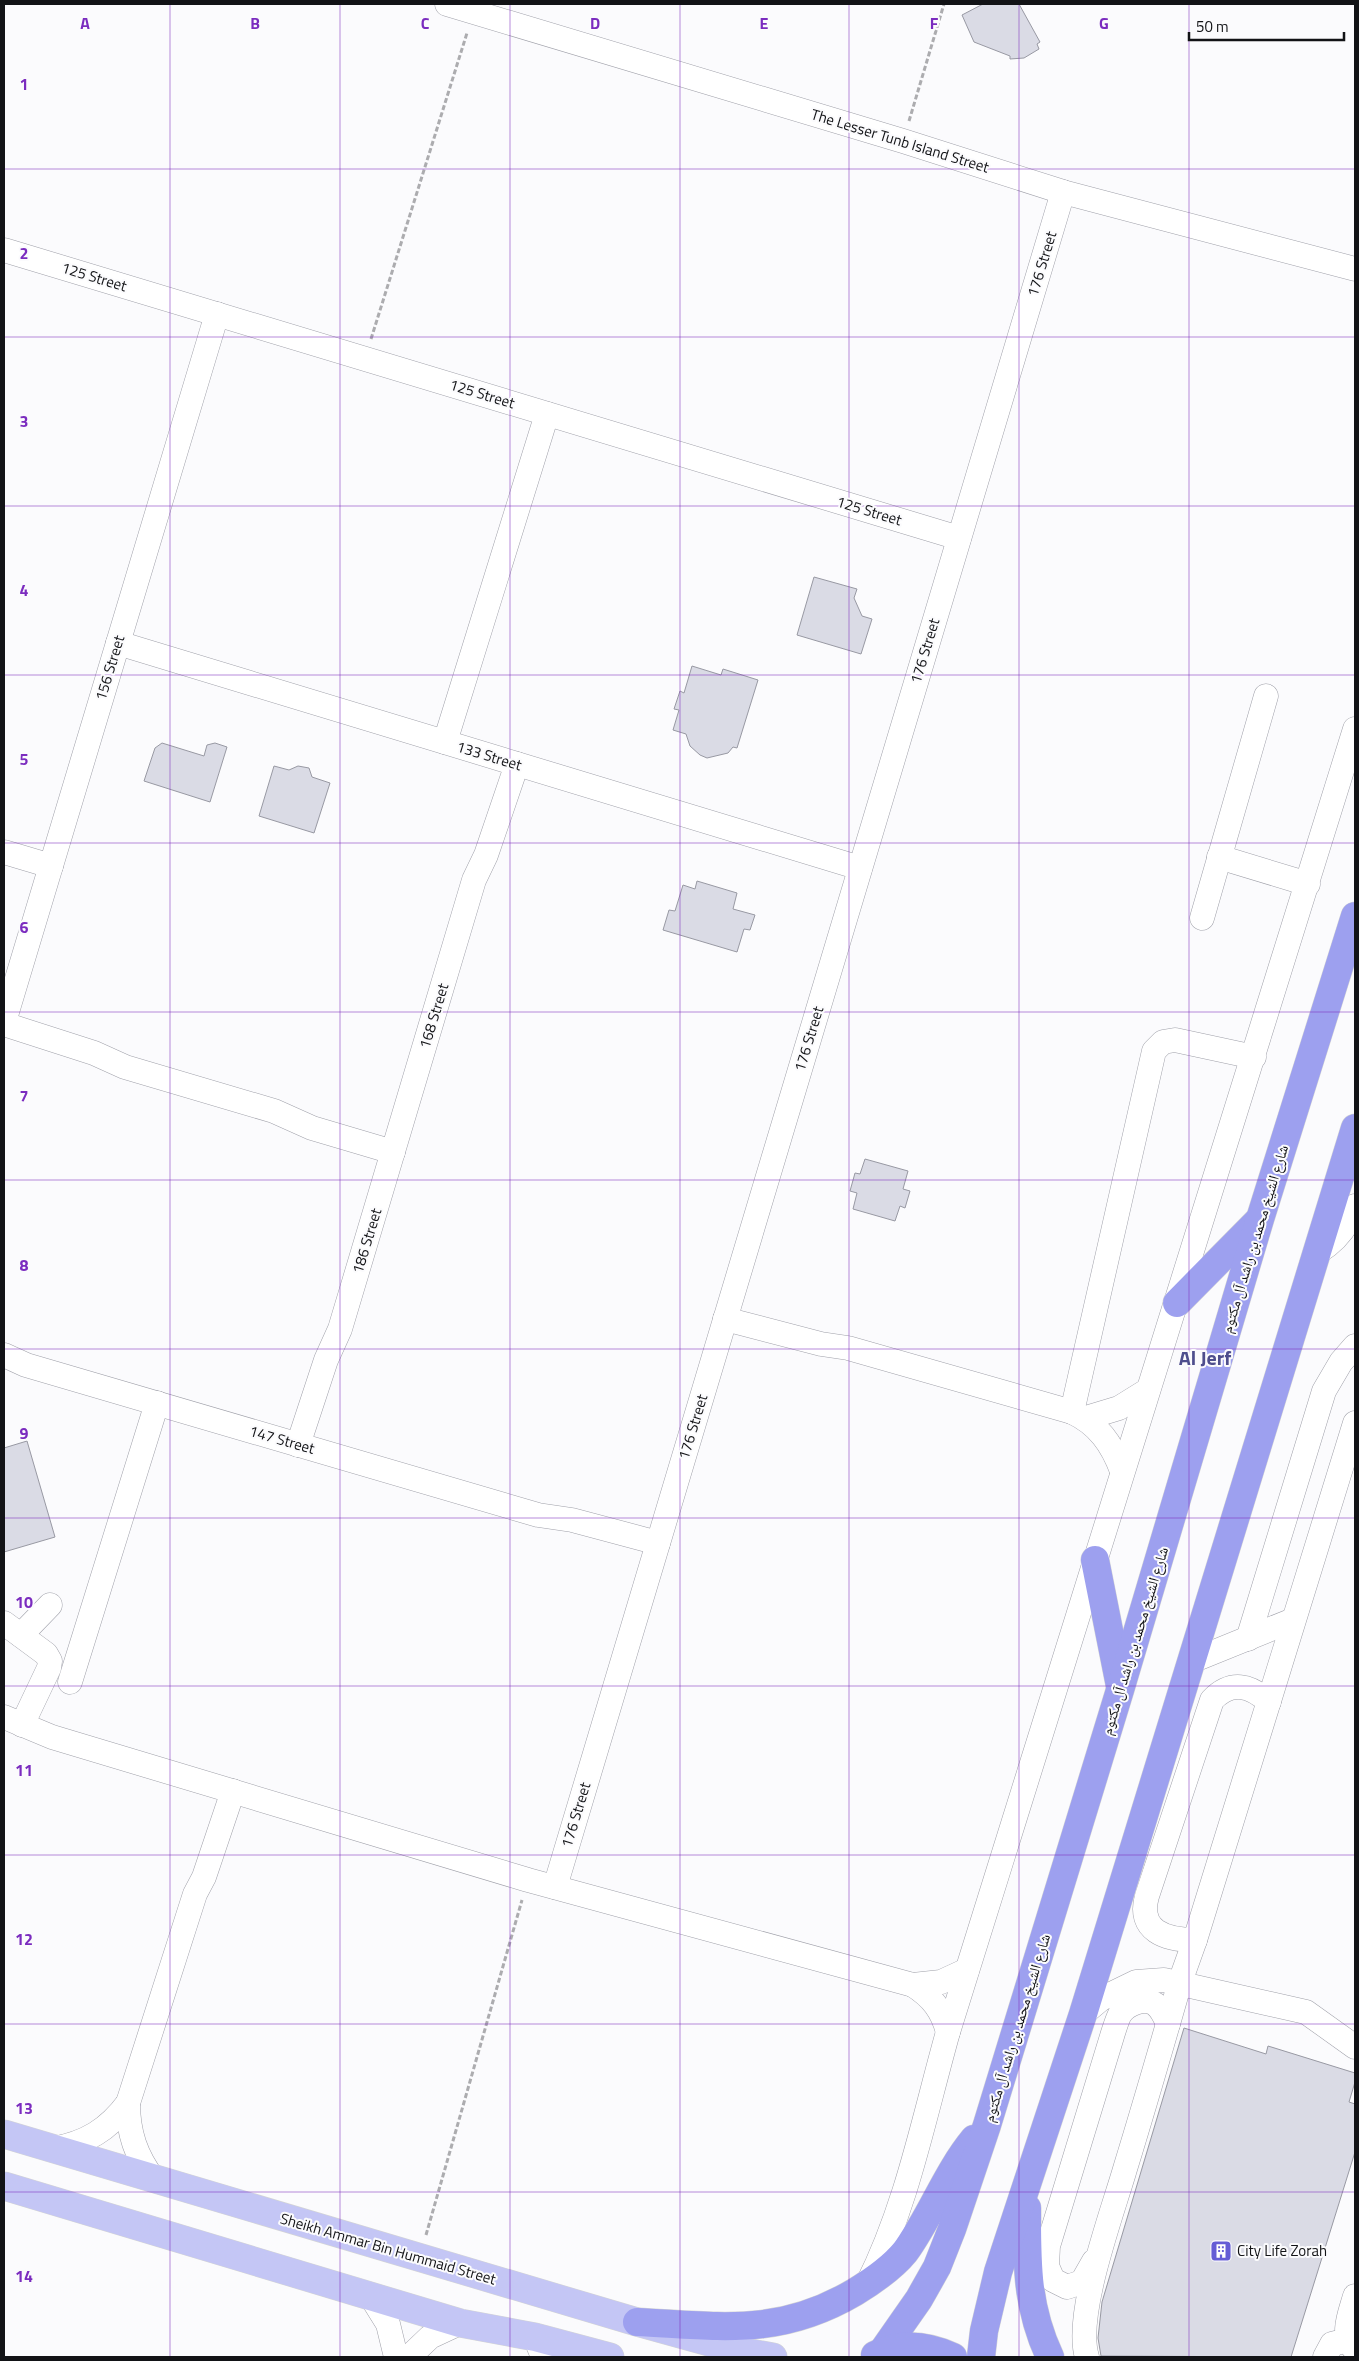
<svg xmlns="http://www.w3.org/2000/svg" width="1359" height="2361" viewBox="0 0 1359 2361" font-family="'Titillium Web','Noto Naskh Arabic',sans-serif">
<rect width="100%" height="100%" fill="#fbfbfd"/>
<g fill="#dadbe5" stroke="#9899a3">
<polygon points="983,4 1019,4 1040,42 1037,44 1039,49 1024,58 1010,59 1010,56 974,42 962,15"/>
<polygon points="814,577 857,589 854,598 862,616 872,619 861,654 797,635"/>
<polygon points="692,666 721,675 723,669 758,680 737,748 733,747 728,753 707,758 700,755 690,746 686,734 673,730 679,710 674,709 680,691 684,693"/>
<polygon points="162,743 204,756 207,745 215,743 227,747 210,802 144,781 155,748"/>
<polygon points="274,766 289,770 298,766 309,768 312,777 330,783 314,833 259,816"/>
<polygon points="697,881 737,893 733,909 755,915 750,930 744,929 737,952 663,930 669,910 675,911 683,885 695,889"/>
<polygon points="865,1159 908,1171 903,1189 910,1191 905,1208 900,1206 895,1221 853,1209 857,1193 850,1191 855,1173 860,1174"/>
<polygon points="27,1441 55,1537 4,1552 4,1448"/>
<polygon points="1184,2028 1266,2054 1268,2046 1355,2073 1355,2082 1349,2102 1355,2104 1355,2152 1291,2357 1101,2356 1098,2338 1102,2302"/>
</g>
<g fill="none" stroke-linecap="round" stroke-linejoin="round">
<g stroke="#a0a1aa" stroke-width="25">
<g id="minor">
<polyline points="447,4 903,141 1063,192 1355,269"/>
<polyline points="4,250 959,538"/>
<polyline points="118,643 860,868"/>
<polyline points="445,742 547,414"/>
<polyline points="4,852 51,866"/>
<polyline points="1219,857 1308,884"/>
<polyline points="1202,918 1266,696"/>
<polyline points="4,1022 217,314"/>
<polyline points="4,1024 94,1053 125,1067 274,1111 312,1128 393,1152"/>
<path d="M1318 1252C1336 1241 1348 1226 1355 1206"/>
<path d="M725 1319 821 1344 848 1348 1072 1412C1098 1424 1112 1444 1122 1471"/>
<polyline points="4,1355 26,1365 538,1515 572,1520 658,1543"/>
<polyline points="1072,1412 1154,1051 1163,1042 1175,1040 1254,1057"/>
<polyline points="1086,1418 1119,1408 1148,1390"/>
<polyline points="298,1445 326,1360 340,1329 474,880 486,855 517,764"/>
<polyline points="4,1623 46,1654 50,1661 49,1668 22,1725"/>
<polyline points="21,1635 50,1605"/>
<polyline points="1248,1639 1324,1391 1341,1362 1355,1346"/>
<polyline points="1192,1661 1293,1620"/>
<polyline points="70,1682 157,1403"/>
<polyline points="4,1717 52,1737 528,1880 913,1985 941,1982 967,1970"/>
<polyline points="555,1887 1063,192"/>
<path d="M1195 1940C1166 1940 1137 1931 1147 1896L1212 1700C1231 1680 1250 1685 1269 1702"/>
<path d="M913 1985C932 1997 942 2010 948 2032"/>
<polyline points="1083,2014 1101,1999 1136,1982 1164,1980 1306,2012 1355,2047"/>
<path d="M53 2149C86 2143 108 2130 128 2103"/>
<path d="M154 2180C136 2156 128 2133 128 2103L195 1894 204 1877 233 1791"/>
<path d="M1094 2261 1082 2282 1067 2287 1053 2280 1047 2266 1048 2246 1113 2033C1115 2027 1117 2020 1120 2014 1127 2004 1144 1997 1155 2004 1162 2009 1165 2017 1168 2024"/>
<path d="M867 2285C907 2206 924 2117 948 2032L1355 729"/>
<polyline points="370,2295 388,2324 396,2357"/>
<path d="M1355 2296C1350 2314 1340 2335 1355 2350"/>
<polyline points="535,2337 543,2357"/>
<polyline points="409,2357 430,2337 460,2323"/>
<path d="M1087 2357C1074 2315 1112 2214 1125 2169 1144 2107 1162 2045 1180 1982L1195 1940 1355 1423"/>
<polyline points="1325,2357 1332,2344 1348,2340"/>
</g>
</g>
<g stroke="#d4d5d5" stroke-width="29">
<g id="major">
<polyline points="4,2134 637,2322 745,2352 773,2357"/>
<polyline points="4,2186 460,2323 535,2337 610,2357"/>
</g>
</g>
<g stroke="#d4d5d5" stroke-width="29">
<g id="highway">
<polyline points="1177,1303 1257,1222"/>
<polyline points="1095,1560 1120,1686"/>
<path d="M1027 2208C1027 2262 1026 2306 1050 2357"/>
<path d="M637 2322C721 2326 779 2337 855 2292 873 2281 891 2269 905 2252 931 2216 946 2173 974 2139"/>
<polyline points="882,2352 919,2299 937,2267 952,2229 987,2125 1120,1690 1260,1219 1355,916"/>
<path d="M875 2355C901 2342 927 2345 953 2357"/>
<polyline points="981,2357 984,2331 998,2272 1083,2014 1355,1128"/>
</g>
</g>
<g stroke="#acacaf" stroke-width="3" stroke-dasharray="5 2.5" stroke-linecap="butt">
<polyline points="909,121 944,4"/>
<polyline points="371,339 467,33"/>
<polyline points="426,2235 522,1900"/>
</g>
<use href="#minor" stroke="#fff" stroke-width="24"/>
<use href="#major" stroke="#c4c6f5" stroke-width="28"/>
<use href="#highway" stroke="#9da0ef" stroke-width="28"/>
</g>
<path fill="none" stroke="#7b2cbf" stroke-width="1" stroke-opacity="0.55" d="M170 4V2357M340 4V2357M510 4V2357M680 4V2357M849 4V2357M1019 4V2357M1189 4V2357M4 169H1355M4 337H1355M4 506H1355M4 675H1355M4 843H1355M4 1012H1355M4 1180H1355M4 1349H1355M4 1518H1355M4 1686H1355M4 1855H1355M4 2024H1355M4 2192H1355"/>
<defs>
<g id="building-square" transform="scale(1.125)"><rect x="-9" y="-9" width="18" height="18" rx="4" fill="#645cd5" stroke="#fbfbfd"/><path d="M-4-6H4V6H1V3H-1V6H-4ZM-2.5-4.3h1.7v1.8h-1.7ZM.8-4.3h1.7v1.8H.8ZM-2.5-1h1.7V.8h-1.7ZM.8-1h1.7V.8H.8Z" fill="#fff"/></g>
</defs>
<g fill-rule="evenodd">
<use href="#building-square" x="1221" y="2251"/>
</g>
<g text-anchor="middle" stroke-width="4" stroke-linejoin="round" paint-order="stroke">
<g font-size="15" fill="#121316" stroke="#fbfbfd">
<text transform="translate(900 141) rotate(17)" y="5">The Lesser Tunb Island Street</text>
<text transform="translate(1042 264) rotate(-73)" y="5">176 Street</text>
<text transform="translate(94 277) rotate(17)" y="5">125 Street</text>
<text transform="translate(482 394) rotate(17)" y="5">125 Street</text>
<text transform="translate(869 511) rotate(17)" y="5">125 Street</text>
<text transform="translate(925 651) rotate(-73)" y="5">176 Street</text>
<text transform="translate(110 668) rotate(-73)" y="5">156 Street</text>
<text transform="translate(489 756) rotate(17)" y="5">133 Street</text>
<text transform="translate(434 1016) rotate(-73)" y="5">168 Street</text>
<text transform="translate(809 1039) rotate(-73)" y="5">176 Street</text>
<text transform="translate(1255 1239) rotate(-73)" y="5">شارع الشيخ محمد بن راشد آل مكتوم</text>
<text transform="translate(367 1241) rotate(-73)" y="5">186 Street</text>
<text transform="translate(693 1427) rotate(-73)" y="5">176 Street</text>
<text transform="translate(282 1440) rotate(16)" y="5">147 Street</text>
<text transform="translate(1135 1641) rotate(-73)" y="5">شارع الشيخ محمد بن راشد آل مكتوم</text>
<text transform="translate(576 1815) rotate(-73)" y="5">176 Street</text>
<text transform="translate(1017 2028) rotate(-73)" y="5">شارع الشيخ محمد بن راشد آل مكتوم</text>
<text transform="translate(388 2249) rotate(16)" y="5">Sheikh Ammar Bin Hummaid Street</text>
</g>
<g font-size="15" fill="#121316" stroke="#fbfbfd" text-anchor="start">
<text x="1237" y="2256">City Life Zorah</text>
</g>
<g font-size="20" font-weight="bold" fill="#4e4e8d" stroke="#fbfbfd">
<text x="1205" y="1365">Al Jerf</text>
</g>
</g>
<g font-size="16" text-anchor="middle" font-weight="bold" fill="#7b2cbf" stroke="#fbfbfd" stroke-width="4" stroke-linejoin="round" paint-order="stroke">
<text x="85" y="29">A</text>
<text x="255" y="29">B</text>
<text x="425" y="29">C</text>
<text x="595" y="29">D</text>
<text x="764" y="29">E</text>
<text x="934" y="29">F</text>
<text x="1104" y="29">G</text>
<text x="24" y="90">1</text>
<text x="24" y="259">2</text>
<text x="24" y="427">3</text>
<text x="24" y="596">4</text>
<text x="24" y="765">5</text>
<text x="24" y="933">6</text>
<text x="24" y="1102">7</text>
<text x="24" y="1271">8</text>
<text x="24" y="1439">9</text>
<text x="24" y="1608">10</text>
<text x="24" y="1776">11</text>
<text x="24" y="1945">12</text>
<text x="24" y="2114">13</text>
<text x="24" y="2282">14</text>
</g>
<rect width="1359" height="2361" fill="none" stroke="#121316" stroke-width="10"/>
<path d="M1189 32v8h155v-8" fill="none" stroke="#121316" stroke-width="2.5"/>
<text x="1196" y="32" font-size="15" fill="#121316" stroke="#fbfbfd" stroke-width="4" paint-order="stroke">50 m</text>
</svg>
